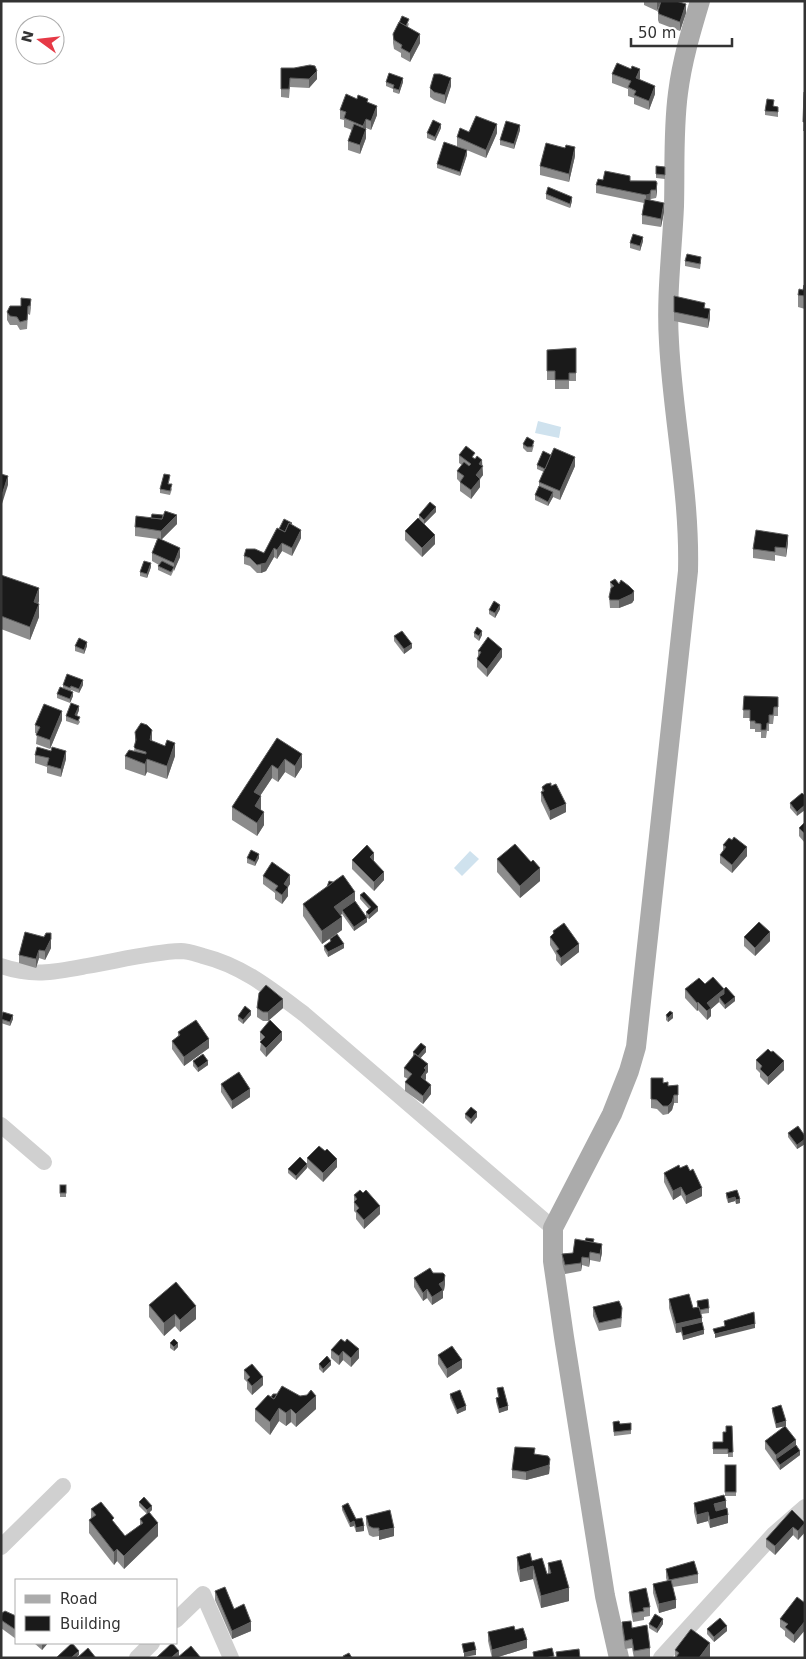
<svg xmlns="http://www.w3.org/2000/svg" width="806" height="1659" viewBox="0 0 806 1659" font-family="'DejaVu Sans',sans-serif">
<rect width="100%" height="100%" fill="#fff"/>
<g fill="#cfe2ee">
<polygon points="538,421 561,427 559,438 535,433"/>
<polygon points="470,851 479,859 462,876 454,868"/>
</g>
<g fill="none" stroke-linecap="round" stroke-linejoin="round">
<g stroke="#d0d0d0" stroke-width="16">
<path d="M1 966C33 977 55 972 87 966 117 961 150 952 181 951 188 951 196 954 203 956 243 966 272 990 304 1014L553 1228"/>
<polyline points="1,1125 44,1162"/>
<polyline points="1,1547 63,1486"/>
<polyline points="176,1620 203,1594 231,1658"/>
<polyline points="137,1658 152,1643"/>
<polyline points="661,1658 774,1534 805,1507"/>
</g>
<path stroke="#ababab" stroke-width="20" d="M619 1658 605 1596 564 1337 553 1261V1228L612 1114 629 1071 636 1047 688 571C690 494 673 419 669 342 666 296 672 252 674 206 675 169 673 130 678 93 682 61 691 31 700 1"/>
</g>
<g fill="#8c8c8c">
<polygon points="644,1 661,1 657,11 644,5"/>
<polygon points="658,11 686,13 680,31 659,23 658,20"/>
<polygon points="409,23 408,27 420,43 410,62 401,57 401,53 394,49 393,43 393,34"/>
<polygon points="281,68 317,79 309,88 290,87 289,98 281,97"/>
<polygon points="612,74 640,78 639,80 655,94 649,110 634,104 634,98 628,96 628,89 612,83"/>
<polygon points="386,82 403,82 399,94 393,92 393,89 386,86"/>
<polygon points="451,86 445,104 434,100 430,97 430,88"/>
<polygon points="804,92 805,92 805,131 803,131"/>
<polygon points="368,102 377,115 371,130 366,128 366,138 360,154 348,150 348,141 352,130 344,127 344,120 340,119 340,110"/>
<polygon points="774,106 778,111 778,117 765,115 765,111"/>
<polygon points="441,128 435,141 427,138 427,133"/>
<polygon points="520,130 514,149 500,145 500,140"/>
<polygon points="497,133 486,158 457,146 457,137"/>
<polygon points="467,155 460,176 437,168 437,164"/>
<polygon points="575,156 569,182 540,175 540,166"/>
<polygon points="656,166 665,167 665,179 656,178"/>
<polygon points="603,180 656,181 657,191 656,198 651,199 650,200 664,212 661,227 642,224 642,215 644,203 596,193 596,185"/>
<polygon points="546,194 572,201 570,208 546,199"/>
<polygon points="643,241 640,251 630,248 630,243"/>
<polygon points="685,261 701,262 700,269 685,266"/>
<polygon points="805,286 805,309 798,307 798,295 803,290"/>
<polygon points="674,296 705,308 710,318 708,328 674,321"/>
<polygon points="31,299 31,308 30,315 28,314 27,329 20,330 17,325 10,325 7,320 7,312 21,306"/>
<polygon points="576,348 576,381 569,381 569,389 555,389 555,380 547,380 547,350"/>
<polygon points="523,444 534,445 532,452 527,452 523,448"/>
<polygon points="459,455 475,458 482,466 483,475 480,479 480,487 471,499 460,491 460,482 457,479 457,471 462,465 459,463"/>
<polygon points="537,465 575,466 560,500 553,497 548,506 535,500 535,495 539,486 539,482 544,472 537,469"/>
<polygon points="170,479 168,484 172,489 170,495 160,493 160,489"/>
<polygon points="436,512 424,524 419,520 435,544 422,557 405,540 405,531 419,520 419,515"/>
<polygon points="177,524 161,540 180,557 171,576 158,570 158,566 159,565 152,561 152,553 157,539 135,536 135,527"/>
<polygon points="292,525 301,538 292,556 282,551 277,559 274,557 266,571 261,573 257,573 250,566 244,564 244,556 264,553 279,529"/>
<polygon points="788,543 786,557 775,555 775,561 753,558 753,549"/>
<polygon points="151,567 147,578 140,576 140,572"/>
<polygon points="1,575 39,601 38,604 39,617 30,640 1,629"/>
<polygon points="610,582 634,600 632,603 619,608 610,608 609,597 611,591"/>
<polygon points="500,609 495,618 489,614 489,610"/>
<polygon points="474,633 482,635 479,641 474,637"/>
<polygon points="394,636 412,648 404,654 394,641"/>
<polygon points="75,646 87,646 84,654 75,651"/>
<polygon points="478,651 502,657 487,677 477,667 477,659 478,656"/>
<polygon points="63,685 83,685 79,693 71,690 73,696 70,703 57,698 57,694 63,688"/>
<polygon points="744,696 778,697 778,716 774,716 773,724 769,724 769,731 767,731 766,738 761,738 761,732 755,732 755,729 750,729 750,718 743,718"/>
<polygon points="79,710 77,716 80,722 78,725 66,721 66,716"/>
<polygon points="62,720 50,749 36,744 37,734 35,733 35,725"/>
<polygon points="135,732 152,741 175,756 167,779 147,772 145,776 125,769 125,756 134,751 135,743"/>
<polygon points="277,738 302,767 295,778 285,772 278,782 272,778 260,796 261,810 264,825 257,836 232,820 232,807"/>
<polygon points="51,751 66,759 61,777 47,773 47,767 35,763 35,755"/>
<polygon points="551,786 566,812 550,820 541,801 541,792 542,791 542,787"/>
<polygon points="802,793 797,816 790,808 790,803"/>
<polygon points="805,822 805,843 799,836 799,828"/>
<polygon points="723,845 747,856 732,873 720,863 720,855 723,851"/>
<polygon points="247,858 259,858 255,866 247,863"/>
<polygon points="497,859 540,881 520,898 497,872"/>
<polygon points="352,860 374,861 384,880 374,891 352,869"/>
<polygon points="263,876 290,884 288,887 288,896 282,904 275,899 275,893 263,884"/>
<polygon points="360,895 378,911 369,919 366,917 367,922 354,931 342,914 340,915 342,930 322,944 303,916 303,904 355,901 366,916 366,912 369,909 360,899"/>
<polygon points="553,931 579,952 561,966 556,960 556,955 550,945 550,937 553,934"/>
<polygon points="25,932 51,948 45,960 39,958 36,968 19,963 19,955"/>
<polygon points="744,937 770,941 755,956 744,946"/>
<polygon points="330,939 344,948 328,957 324,950 324,946 330,942"/>
<polygon points="705,984 724,989 735,1001 725,1009 719,1002 711,1009 711,1016 707,1020 698,1010 697,1011 685,998 685,989"/>
<polygon points="257,1008 283,1008 268,1021 263,1021 257,1017"/>
<polygon points="251,1015 243,1024 238,1020 238,1016"/>
<polygon points="666,1015 673,1018 668,1022 666,1020"/>
<polygon points="1,1017 13,1019 10,1026 1,1023"/>
<polygon points="178,1032 209,1048 184,1066 172,1049 172,1041 178,1036"/>
<polygon points="260,1032 282,1040 266,1057 260,1050 261,1041 260,1040"/>
<polygon points="413,1052 426,1052 420,1058 428,1072 426,1074 426,1079 425,1080 431,1094 423,1104 405,1091 405,1082 408,1079 404,1077 404,1068 413,1057"/>
<polygon points="756,1060 784,1070 768,1085 760,1077 760,1073 756,1069"/>
<polygon points="193,1061 208,1065 198,1072 193,1066"/>
<polygon points="651,1078 663,1083 668,1086 678,1085 678,1103 674,1103 672,1110 668,1114 663,1115 657,1109 651,1108"/>
<polygon points="221,1084 250,1097 232,1109 221,1092"/>
<polygon points="465,1114 477,1117 471,1124 465,1118"/>
<polygon points="788,1133 805,1136 805,1144 797,1149 788,1137"/>
<polygon points="307,1158 337,1167 323,1182 307,1167"/>
<polygon points="307,1168 296,1180 288,1173 288,1169"/>
<polygon points="680,1168 702,1196 686,1204 681,1195 673,1200 664,1182 664,1173"/>
<rect x="60" y="1185" width="6" height="12"/>
<polygon points="726,1193 740,1199 740,1203 736,1204 735,1201 728,1203 726,1197"/>
<polygon points="354,1195 380,1214 364,1229 356,1219 356,1213 354,1211"/>
<polygon points="594,1243 602,1253 600,1262 590,1260 589,1267 582,1265 581,1271 565,1274 562,1262 562,1254 573,1253"/>
<polygon points="433,1273 445,1284 444,1290 443,1291 443,1298 432,1305 427,1298 423,1301 414,1287 414,1278"/>
<polygon points="669,1299 693,1308 697,1307 697,1301 709,1308 709,1313 701,1314 704,1334 683,1340 681,1332 676,1333 669,1308"/>
<polygon points="149,1305 196,1319 180,1332 175,1326 164,1336 149,1317"/>
<polygon points="593,1307 622,1317 621,1327 599,1331 593,1316"/>
<polygon points="345,1342 359,1358 351,1367 343,1360 339,1365 331,1358 331,1350"/>
<polygon points="170,1343 178,1347 174,1351 170,1348"/>
<polygon points="438,1355 462,1368 447,1378 438,1364"/>
<polygon points="319,1364 331,1365 323,1373 319,1369"/>
<polygon points="244,1370 263,1385 252,1395 247,1389 247,1382 244,1379"/>
<polygon points="497,1388 508,1410 499,1413 496,1402 496,1398 498,1397"/>
<polygon points="450,1394 466,1410 457,1414 450,1398"/>
<polygon points="271,1397 316,1409 296,1427 291,1422 286,1426 279,1421 270,1435 255,1421 255,1409"/>
<polygon points="772,1408 786,1426 776,1428 772,1412"/>
<polygon points="613,1422 631,1430 631,1434 614,1436"/>
<polygon points="732,1426 733,1457 728,1457 728,1454 713,1454 713,1442 723,1442 726,1432"/>
<polygon points="765,1441 796,1445 800,1455 780,1470 765,1449"/>
<polygon points="535,1454 550,1467 549,1474 526,1480 512,1478 512,1470"/>
<rect x="725" y="1465" width="11" height="31"/>
<polygon points="139,1502 152,1510 149,1513 158,1536 124,1569 117,1561 114,1565 89,1533 89,1520 91,1519 91,1509 114,1522 125,1536 140,1525 140,1519 147,1514 139,1506"/>
<polygon points="694,1503 726,1509 728,1523 710,1528 708,1521 697,1524 694,1512"/>
<polygon points="342,1506 356,1519 364,1531 356,1532 354,1526 350,1527 342,1510"/>
<polygon points="792,1510 805,1522 805,1532 798,1540 793,1535 775,1555 766,1547 766,1539"/>
<polygon points="366,1516 394,1536 379,1540 379,1536 373,1537 369,1535 366,1524"/>
<polygon points="517,1557 532,1561 547,1574 548,1574 548,1563 569,1601 541,1608 533,1579 520,1582 517,1570"/>
<polygon points="666,1569 698,1574 698,1583 673,1587 676,1608 659,1613 653,1593 653,1584 667,1581 666,1578"/>
<polygon points="215,1591 234,1609 251,1631 232,1639 215,1600"/>
<polygon points="629,1592 650,1607 650,1616 644,1617 644,1620 633,1622 629,1600"/>
<polygon points="805,1603 805,1630 794,1643 785,1636 785,1631 780,1627 780,1619"/>
<polygon points="1,1614 16,1616 16,1639 1,1628"/>
<polygon points="622,1622 632,1628 650,1648 650,1657 634,1658 632,1648 625,1649 622,1630"/>
<polygon points="649,1624 663,1624 657,1633 649,1628"/>
<polygon points="707,1629 727,1631 714,1642 707,1634"/>
<polygon points="515,1630 527,1648 495,1658 492,1658 488,1641 488,1632"/>
<polygon points="34,1643 48,1643 42,1650"/>
<polygon points="675,1650 710,1658 675,1658"/>
</g>
<g fill="#5f5f5f">
<polygon points="657,1 661,1 657,11"/>
<polygon points="686,4 686,13 680,31 680,22"/>
<polygon points="420,34 420,43 410,62 410,53"/>
<polygon points="640,69 640,78 636,87 636,78"/>
<polygon points="317,71 317,79 309,88 309,79"/>
<polygon points="403,78 403,82 399,94 399,90"/>
<polygon points="451,78 451,86 445,104 445,95"/>
<polygon points="655,86 655,94 649,110 649,101"/>
<polygon points="377,106 377,115 371,130 371,121"/>
<polygon points="366,119 366,128 363,134 363,126"/>
<polygon points="441,124 441,128 435,141 435,137"/>
<polygon points="497,124 497,133 486,158 486,150"/>
<polygon points="520,125 520,130 514,149 514,144"/>
<polygon points="366,129 366,138 360,154 360,145"/>
<polygon points="575,147 575,156 569,182 569,174"/>
<polygon points="467,150 467,155 460,176 460,172"/>
<polygon points="657,183 657,191 656,198 656,190"/>
<polygon points="651,190 650,203 646,204 646,195"/>
<polygon points="572,197 572,201 570,208 570,204"/>
<polygon points="664,203 664,212 661,227 661,219"/>
<polygon points="643,237 643,241 640,251 640,246"/>
<polygon points="710,309 710,318 708,328 708,319"/>
<polygon points="575,457 575,466 560,500 560,491"/>
<polygon points="482,460 483,475 476,484 476,475 479,464"/>
<polygon points="8,476 8,485 1,507 1,498"/>
<polygon points="480,479 480,487 471,499 471,490"/>
<polygon points="553,492 553,497 548,506 548,502"/>
<polygon points="436,507 436,512 424,524 424,520"/>
<polygon points="177,515 177,524 161,540 161,531"/>
<polygon points="301,530 301,538 292,556 292,548"/>
<polygon points="435,535 435,544 422,557 422,548"/>
<polygon points="788,535 788,543 786,557 786,548"/>
<polygon points="282,543 282,551 277,559 277,550"/>
<polygon points="180,548 180,557 174,571 174,563"/>
<polygon points="274,548 274,557 266,571 261,573 261,564"/>
<polygon points="151,563 151,567 147,578 147,574"/>
<polygon points="39,588 39,601 34,615 34,602"/>
<polygon points="634,591 634,600 632,603 619,608 619,600"/>
<polygon points="39,604 39,617 30,640 30,627"/>
<polygon points="500,605 500,609 495,618 495,613"/>
<polygon points="482,631 482,635 479,641 479,636"/>
<polygon points="87,642 87,646 84,654 84,650"/>
<polygon points="412,644 412,648 404,654 404,649"/>
<polygon points="502,649 502,657 487,677 487,669"/>
<polygon points="83,680 83,685 79,693 79,689"/>
<polygon points="73,692 73,696 70,703 70,699"/>
<polygon points="79,706 79,710 75,720 75,715"/>
<polygon points="62,711 62,720 50,749 50,740"/>
<polygon points="152,730 152,743 150,740"/>
<polygon points="175,743 175,756 167,779 167,766"/>
<polygon points="66,751 66,759 61,777 61,769"/>
<polygon points="302,754 302,767 295,778 295,766"/>
<polygon points="147,759 147,772 145,776 145,764"/>
<polygon points="285,759 285,772 278,782 278,769"/>
<polygon points="272,765 272,778 254,805 254,792"/>
<polygon points="261,796 261,809 255,819 255,806"/>
<polygon points="566,804 566,812 550,820 550,811"/>
<polygon points="805,805 805,810 797,816 797,812"/>
<polygon points="264,812 264,825 257,836 257,823"/>
<polygon points="747,847 747,856 732,873 732,865"/>
<polygon points="374,853 374,861 370,866 370,857"/>
<polygon points="259,854 259,858 255,866 255,862"/>
<polygon points="540,868 540,881 520,898 520,886"/>
<polygon points="384,872 384,880 374,891 374,882"/>
<polygon points="290,875 290,884 288,887 288,896 282,904 282,895 284,884"/>
<polygon points="355,892 355,905 342,910 342,914 334,920 334,907"/>
<polygon points="378,907 378,911 369,919 369,915"/>
<polygon points="342,917 342,930 322,944 322,931"/>
<polygon points="367,918 367,922 354,931 354,927"/>
<polygon points="770,932 770,941 755,956 755,948"/>
<polygon points="51,939 51,948 45,960 45,951"/>
<polygon points="344,944 344,948 328,957 328,952"/>
<polygon points="579,944 579,952 561,966 561,958"/>
<polygon points="39,950 39,958 36,968 36,959"/>
<polygon points="724,989 724,998 719,997 719,1002 711,1009 711,1016 707,1020 707,1003"/>
<polygon points="735,997 735,1001 725,1009 725,1005"/>
<polygon points="283,999 283,1008 268,1021 268,1012"/>
<polygon points="698,1002 698,1010 697,1011 697,1003"/>
<polygon points="251,1011 251,1015 243,1024 243,1020"/>
<polygon points="673,1013 673,1018 668,1022 668,1018"/>
<polygon points="13,1015 13,1019 10,1026 10,1022"/>
<polygon points="282,1032 282,1040 266,1057 266,1048"/>
<polygon points="209,1039 209,1048 184,1066 184,1057"/>
<polygon points="426,1047 426,1052 418,1061 418,1056"/>
<polygon points="208,1061 208,1065 198,1072 198,1068"/>
<polygon points="784,1061 784,1070 768,1085 768,1077"/>
<polygon points="428,1064 428,1072 426,1074 426,1079 421,1086 421,1077 424,1068"/>
<polygon points="431,1085 431,1094 423,1104 423,1096"/>
<polygon points="250,1089 250,1097 232,1109 232,1101"/>
<polygon points="674,1095 674,1103 672,1110 668,1114 668,1106"/>
<polygon points="477,1112 477,1117 471,1124 471,1119"/>
<polygon points="805,1139 805,1144 797,1149 797,1145"/>
<polygon points="337,1159 337,1167 323,1182 323,1173"/>
<polygon points="307,1164 307,1168 296,1180 296,1176"/>
<polygon points="681,1187 681,1195 673,1200 673,1191"/>
<polygon points="702,1188 702,1196 686,1204 686,1196"/>
<polygon points="735,1197 735,1201 728,1203 728,1199"/>
<polygon points="740,1199 740,1203 736,1204 736,1200"/>
<polygon points="380,1206 380,1214 364,1229 364,1220"/>
<polygon points="602,1244 602,1253 600,1262 600,1254"/>
<polygon points="590,1252 590,1260 589,1267 589,1258"/>
<polygon points="582,1257 582,1265 581,1271 581,1263"/>
<polygon points="445,1275 445,1284 444,1290 443,1291 443,1298 432,1305 432,1297"/>
<polygon points="427,1289 427,1298 423,1301 423,1293"/>
<polygon points="196,1306 196,1319 180,1332 180,1320"/>
<polygon points="175,1314 175,1326 164,1336 164,1323"/>
<polygon points="702,1318 702,1327 681,1327 681,1332 676,1333 676,1324"/>
<polygon points="755,1324 755,1328 715,1338 715,1334"/>
<polygon points="704,1330 704,1334 683,1340 683,1336"/>
<polygon points="178,1343 178,1347 174,1351 174,1347"/>
<polygon points="359,1349 359,1358 351,1367 351,1358"/>
<polygon points="343,1351 343,1360 339,1365 339,1356"/>
<polygon points="462,1360 462,1368 447,1378 447,1369"/>
<polygon points="331,1361 331,1365 323,1373 323,1369"/>
<polygon points="263,1377 263,1385 252,1395 252,1386"/>
<polygon points="316,1396 316,1409 296,1427 296,1414"/>
<polygon points="466,1406 466,1410 457,1414 457,1410"/>
<polygon points="508,1406 508,1410 499,1413 499,1409"/>
<polygon points="279,1408 279,1421 270,1435 270,1422"/>
<polygon points="291,1409 291,1422 286,1426 286,1413"/>
<polygon points="786,1421 786,1426 776,1428 776,1424"/>
<polygon points="796,1440 796,1449 776,1459 776,1455"/>
<polygon points="800,1451 800,1455 780,1470 780,1465"/>
<polygon points="550,1459 549,1474 526,1480 526,1472"/>
<polygon points="726,1501 726,1509 714,1513 714,1504"/>
<polygon points="152,1506 152,1510 147,1514 147,1510"/>
<polygon points="708,1512 708,1521 697,1524 697,1515"/>
<polygon points="728,1515 728,1523 710,1528 710,1520"/>
<polygon points="354,1521 354,1526 350,1527 350,1523"/>
<polygon points="158,1523 158,1536 124,1569 124,1556"/>
<polygon points="805,1523 805,1532 798,1540 798,1531"/>
<polygon points="364,1526 364,1531 356,1532 356,1528"/>
<polygon points="793,1527 793,1535 775,1555 775,1546"/>
<polygon points="394,1528 394,1536 379,1540 379,1531"/>
<polygon points="117,1549 117,1561 114,1565 114,1552"/>
<polygon points="533,1566 533,1579 520,1582 520,1570"/>
<polygon points="569,1588 569,1601 541,1608 541,1596"/>
<polygon points="676,1600 676,1608 659,1613 659,1604"/>
<polygon points="663,1619 663,1624 657,1633 657,1629"/>
<polygon points="805,1621 805,1630 794,1643 794,1635"/>
<polygon points="251,1622 251,1631 232,1639 232,1631"/>
<polygon points="727,1626 727,1631 714,1642 714,1637"/>
<polygon points="527,1640 527,1648 495,1658 492,1658 492,1650"/>
<polygon points="44,1643 48,1643 42,1650 42,1645"/>
<polygon points="710,1643 710,1658 699,1658"/>
<polygon points="476,1650 476,1655 464,1657 464,1653"/>
<polygon points="79,1651 79,1655 76,1658 71,1658"/>
<polygon points="179,1651 179,1658 171,1658"/>
</g>
<g fill="#1a1a1a" stroke="#5f5f5f">
<polygon points="661,1 676,1 686,4 680,22 659,14 658,11"/>
<polygon points="402,16 409,19 406,26 399,23"/>
<polygon points="399,22 420,34 410,53 401,48 402,45 394,40 393,34"/>
<polygon points="617,63 631,69 632,66 640,69 636,78 655,86 649,101 634,95 636,91 628,87 631,81 612,74"/>
<polygon points="310,65 315,66 317,71 309,79 290,78 289,89 281,89 281,68 294,68"/>
<polygon points="389,73 403,78 399,90 393,88 394,85 386,82"/>
<polygon points="434,74 440,74 451,78 445,95 434,92 430,88"/>
<polygon points="804,92 805,92 805,122 803,122"/>
<polygon points="346,94 357,99 358,95 368,99 367,102 377,106 371,121 366,119 363,126 344,118 346,112 340,110"/>
<polygon points="767,99 774,100 773,106 778,107 778,112 765,111"/>
<polygon points="476,116 497,124 486,150 457,137 460,128 469,132"/>
<polygon points="433,120 441,124 435,137 427,133"/>
<polygon points="506,121 520,125 514,144 500,140"/>
<polygon points="354,124 366,129 360,145 348,141"/>
<polygon points="444,142 467,150 460,172 437,164"/>
<polygon points="546,143 565,148 566,145 575,147 569,174 540,166"/>
<polygon points="656,166 665,167 665,175 656,174"/>
<polygon points="605,171 630,176 630,181 656,181 657,183 656,190 651,190 650,194 646,195 596,185 598,179 603,180"/>
<polygon points="548,187 572,197 570,204 546,194"/>
<polygon points="645,199 664,203 661,219 642,215"/>
<polygon points="633,234 643,237 640,246 630,243"/>
<polygon points="687,254 701,257 700,264 685,261"/>
<polygon points="804,285 805,296 798,295 799,289 803,290"/>
<polygon points="674,296 705,303 704,308 710,309 708,319 674,312"/>
<polygon points="21,298 31,299 30,306 28,306 27,320 20,322 17,317 10,316 7,312 10,306 21,306"/>
<polygon points="576,348 576,373 569,373 569,380 555,380 555,371 547,371 547,350"/>
<polygon points="527,437 534,441 532,447 527,447 523,444"/>
<polygon points="466,446 475,453 472,457 475,459 477,456 482,460 479,464 483,466 476,475 480,479 471,490 460,482 464,476 457,471 464,462 469,466 471,464 459,455"/>
<polygon points="554,448 575,457 560,491 539,482"/>
<polygon points="543,451 551,455 545,469 537,465"/>
<polygon points="1,474 8,476 1,498"/>
<polygon points="164,474 170,475 168,484 172,484 170,491 160,489"/>
<polygon points="539,486 553,492 548,502 535,495"/>
<polygon points="430,502 436,507 424,520 419,515"/>
<polygon points="165,511 177,515 161,531 135,527 136,516 162,519"/>
<polygon points="152,514 163,515 162,519 151,518"/>
<polygon points="418,518 435,535 422,548 405,531"/>
<polygon points="284,519 292,523 291,524 289,523 285,532 279,529"/>
<polygon points="289,523 301,530 292,548 282,543 277,550 274,548 266,563 261,564 257,565 250,558 244,556 246,549 255,549 264,553 277,528 285,532"/>
<polygon points="756,530 788,535 786,548 775,547 775,552 753,549"/>
<polygon points="158,538 180,548 174,563 152,553"/>
<polygon points="144,561 151,563 147,574 140,572"/>
<polygon points="162,561 174,567 171,572 158,566"/>
<polygon points="1,575 39,588 34,602 39,604 30,627 1,616"/>
<polygon points="615,579 619,584 621,580 629,586 634,591 632,594 619,600 610,600 609,597 611,588 614,586 610,582"/>
<polygon points="494,601 500,605 495,613 489,610"/>
<polygon points="477,627 482,631 479,636 474,633"/>
<polygon points="402,631 412,644 404,649 394,636"/>
<polygon points="488,637 502,649 487,669 477,659 481,652 478,651"/>
<polygon points="79,638 87,642 84,650 75,646"/>
<polygon points="67,674 83,680 79,689 71,686 70,688 63,685"/>
<polygon points="60,687 73,692 70,699 57,694"/>
<polygon points="744,696 778,697 778,707 774,707 773,715 769,715 769,723 767,723 766,730 761,730 761,724 755,723 755,721 750,721 750,710 743,710"/>
<polygon points="71,703 79,706 75,715 80,717 78,721 66,716"/>
<polygon points="44,704 62,711 50,740 36,735 40,727 35,725"/>
<polygon points="141,723 147,725 152,730 150,740 165,746 167,740 175,743 167,766 147,759 145,764 125,756 129,750 146,754 146,752 136,749 134,747 136,740 135,732"/>
<polygon points="277,738 302,754 295,766 285,759 278,769 272,765 254,792 261,796 255,806 264,812 257,823 232,807"/>
<polygon points="37,747 51,751 52,747 66,751 61,769 47,765 49,758 35,755"/>
<polygon points="551,783 551,786 556,784 566,804 550,811 541,792 544,791 542,787 546,784"/>
<polygon points="802,793 805,796 805,805 797,812 790,803"/>
<polygon points="805,822 805,834 799,828"/>
<polygon points="734,837 747,847 732,865 720,855 726,847 723,845 729,838 732,840"/>
<polygon points="515,844 531,862 533,860 540,868 520,886 497,859"/>
<polygon points="367,845 374,853 370,857 384,872 374,882 352,860"/>
<polygon points="251,850 259,854 255,862 247,858"/>
<polygon points="272,862 290,875 284,884 288,887 282,895 275,890 278,886 263,876"/>
<polygon points="343,875 355,892 334,907 342,917 322,931 303,904"/>
<polygon points="329,881 333,882 327,887"/>
<polygon points="364,892 378,907 369,915 366,912 371,907 360,895"/>
<polygon points="355,901 367,918 354,927 342,910"/>
<polygon points="759,922 770,932 755,948 744,937"/>
<polygon points="564,923 579,944 561,958 556,951 559,949 550,937 554,933 553,931"/>
<polygon points="25,932 44,937 46,933 51,933 51,939 45,951 39,950 36,959 19,955"/>
<polygon points="337,934 344,944 328,952 324,946 331,941 330,939"/>
<polygon points="713,977 724,989 707,1003 711,1008 707,1011 698,1002 697,1003 685,989 699,978 705,984"/>
<polygon points="266,985 283,999 268,1012 263,1012 257,1008 259,993"/>
<polygon points="726,987 735,997 725,1005 719,997 724,994 724,989"/>
<polygon points="245,1006 251,1011 243,1020 238,1016"/>
<polygon points="670,1011 673,1013 668,1018 666,1015"/>
<polygon points="3,1012 13,1015 10,1022 1,1019"/>
<polygon points="196,1020 209,1039 184,1057 172,1041 180,1035 178,1032"/>
<polygon points="270,1020 282,1032 266,1048 260,1042 265,1037 260,1032"/>
<polygon points="421,1043 426,1047 418,1056 413,1052"/>
<polygon points="768,1049 771,1052 773,1051 784,1061 768,1077 760,1069 762,1066 756,1060"/>
<polygon points="203,1054 208,1061 198,1068 193,1061"/>
<polygon points="415,1054 428,1064 424,1068 426,1070 421,1077 431,1085 423,1096 405,1082 412,1074 404,1068"/>
<polygon points="239,1072 250,1089 232,1101 221,1084"/>
<polygon points="651,1078 663,1078 663,1083 668,1082 668,1086 678,1085 678,1095 674,1095 672,1102 668,1106 663,1106 657,1100 651,1099"/>
<polygon points="471,1107 477,1112 471,1119 465,1114"/>
<polygon points="798,1126 805,1136 805,1139 797,1145 788,1133"/>
<polygon points="319,1146 325,1151 327,1149 337,1159 323,1173 307,1158"/>
<polygon points="300,1157 307,1164 296,1176 288,1169"/>
<polygon points="679,1165 680,1168 687,1165 690,1171 693,1169 702,1188 686,1196 681,1187 673,1191 664,1173"/>
<rect x="60" y="1185" width="6" height="8"/>
<polygon points="360,1190 363,1193 366,1190 380,1206 364,1220 356,1211 359,1208 354,1202 357,1199 354,1195"/>
<polygon points="737,1190 740,1199 736,1200 735,1197 728,1199 726,1193"/>
<polygon points="586,1238 594,1239 593,1243 585,1241"/>
<polygon points="575,1239 602,1244 600,1254 590,1252 589,1258 582,1257 581,1263 565,1265 562,1254 573,1253"/>
<polygon points="430,1268 433,1273 443,1273 445,1275 444,1281 439,1284 443,1290 432,1297 427,1289 423,1293 414,1278"/>
<polygon points="176,1282 196,1306 180,1320 175,1314 164,1323 149,1305"/>
<polygon points="689,1294 693,1308 699,1307 702,1318 676,1324 669,1299"/>
<polygon points="708,1299 709,1308 700,1310 699,1307 698,1307 697,1301"/>
<polygon points="619,1301 622,1308 621,1318 599,1323 593,1307"/>
<polygon points="754,1312 755,1324 715,1334 713,1329 725,1326 724,1321"/>
<polygon points="702,1322 704,1330 683,1336 681,1327"/>
<polygon points="174,1339 178,1343 174,1347 170,1343"/>
<polygon points="341,1339 345,1342 347,1339 359,1349 351,1358 343,1351 339,1356 331,1350"/>
<polygon points="452,1346 462,1360 447,1369 438,1355"/>
<polygon points="327,1356 331,1361 323,1369 319,1364"/>
<polygon points="252,1364 263,1377 252,1386 247,1380 250,1377 244,1370"/>
<polygon points="282,1386 300,1396 307,1395 311,1390 316,1396 296,1414 291,1409 286,1413 279,1408 270,1422 255,1409 268,1395 274,1399"/>
<polygon points="503,1387 508,1406 499,1409 496,1398 499,1397 497,1388"/>
<polygon points="460,1390 466,1406 457,1410 450,1394"/>
<polygon points="273,1394 277,1394 274,1399 271,1397"/>
<polygon points="781,1405 786,1421 776,1424 772,1408"/>
<polygon points="619,1421 620,1424 631,1423 631,1430 614,1432 613,1422"/>
<polygon points="726,1426 732,1426 733,1452 728,1453 728,1449 713,1449 713,1442 723,1442 723,1432 726,1432"/>
<polygon points="785,1426 796,1440 776,1455 765,1441"/>
<polygon points="796,1445 800,1451 780,1465 776,1459"/>
<polygon points="515,1447 535,1448 534,1454 548,1456 550,1459 549,1465 526,1472 512,1470"/>
<rect x="725" y="1465" width="11" height="27"/>
<polygon points="724,1495 726,1501 714,1504 716,1511 727,1508 728,1515 710,1520 708,1512 697,1515 694,1503"/>
<polygon points="144,1497 152,1506 147,1510 139,1502"/>
<polygon points="101,1502 114,1518 112,1520 125,1536 143,1523 140,1519 149,1512 158,1523 124,1556 117,1549 114,1552 89,1520 96,1515 91,1509"/>
<polygon points="348,1503 356,1519 362,1518 364,1526 356,1528 354,1521 350,1523 342,1506"/>
<polygon points="390,1510 394,1528 379,1531 379,1528 373,1528 369,1526 366,1516"/>
<polygon points="792,1510 805,1523 798,1531 793,1527 775,1546 766,1539"/>
<polygon points="530,1553 532,1561 542,1558 547,1574 551,1573 548,1563 561,1560 569,1588 541,1596 533,1566 520,1570 517,1557"/>
<polygon points="694,1561 698,1574 669,1580 666,1569"/>
<polygon points="671,1580 676,1600 659,1604 653,1584"/>
<polygon points="225,1587 234,1609 244,1604 251,1622 232,1631 215,1591"/>
<polygon points="646,1588 650,1607 643,1608 644,1611 633,1613 629,1592"/>
<polygon points="797,1597 805,1603 805,1621 794,1635 785,1627 788,1624 780,1619"/>
<polygon points="5,1611 16,1616 16,1630 1,1620 2,1613"/>
<polygon points="655,1614 663,1619 657,1629 649,1624"/>
<polygon points="720,1618 727,1626 714,1637 707,1629"/>
<polygon points="631,1621 632,1628 647,1625 650,1648 634,1651 632,1639 625,1641 622,1622"/>
<polygon points="514,1626 515,1630 523,1628 527,1640 492,1650 488,1632"/>
<polygon points="691,1629 710,1643 699,1658 676,1658 676,1657 679,1653 675,1650"/>
<polygon points="474,1642 476,1650 464,1653 462,1644"/>
<polygon points="72,1643 79,1651 71,1658 58,1658 57,1657"/>
<polygon points="172,1643 179,1651 171,1658 156,1658"/>
<polygon points="191,1646 201,1658 177,1658"/>
<polygon points="88,1648 96,1658 77,1658"/>
<polygon points="552,1648 554,1656 545,1658 534,1658 533,1652"/>
<polygon points="579,1649 580,1658 557,1658 556,1652"/>
<polygon points="349,1653 352,1658 344,1658 343,1656"/>
</g>
<rect width="806" height="1659" fill="none" stroke="#333333" stroke-width="5"/>
<rect x="15" y="1579" width="162" height="65" fill="#ffffff" stroke="#adadad"/>
<rect x="25" y="1595" width="25" height="8" fill="#ababab" stroke="#adadad"/>
<text x="60" y="1604" font-size="15" fill="#333333">Road</text>
<rect x="25" y="1616" width="25" height="15" fill="#1a1a1a" stroke="#adadad"/>
<text x="60" y="1629" font-size="15" fill="#333333">Building</text>
<g transform="translate(40 40) rotate(285)"><circle r="24" fill="#ffffff" stroke="#adadad"/>
<path d="M0-4L9 19L0 12L-9 19Z" fill="#e63946"/>
<text y="-8" font-size="14" font-weight="bold" text-anchor="middle" fill="#333333">N</text>
</g>
<path d="M631 38v8h101v-8" fill="none" stroke="#333333" stroke-width="2.5"/>
<text x="638" y="38" font-size="15" fill="#333333" stroke="#ffffff" stroke-width="4" paint-order="stroke">50 m</text>
</svg>
